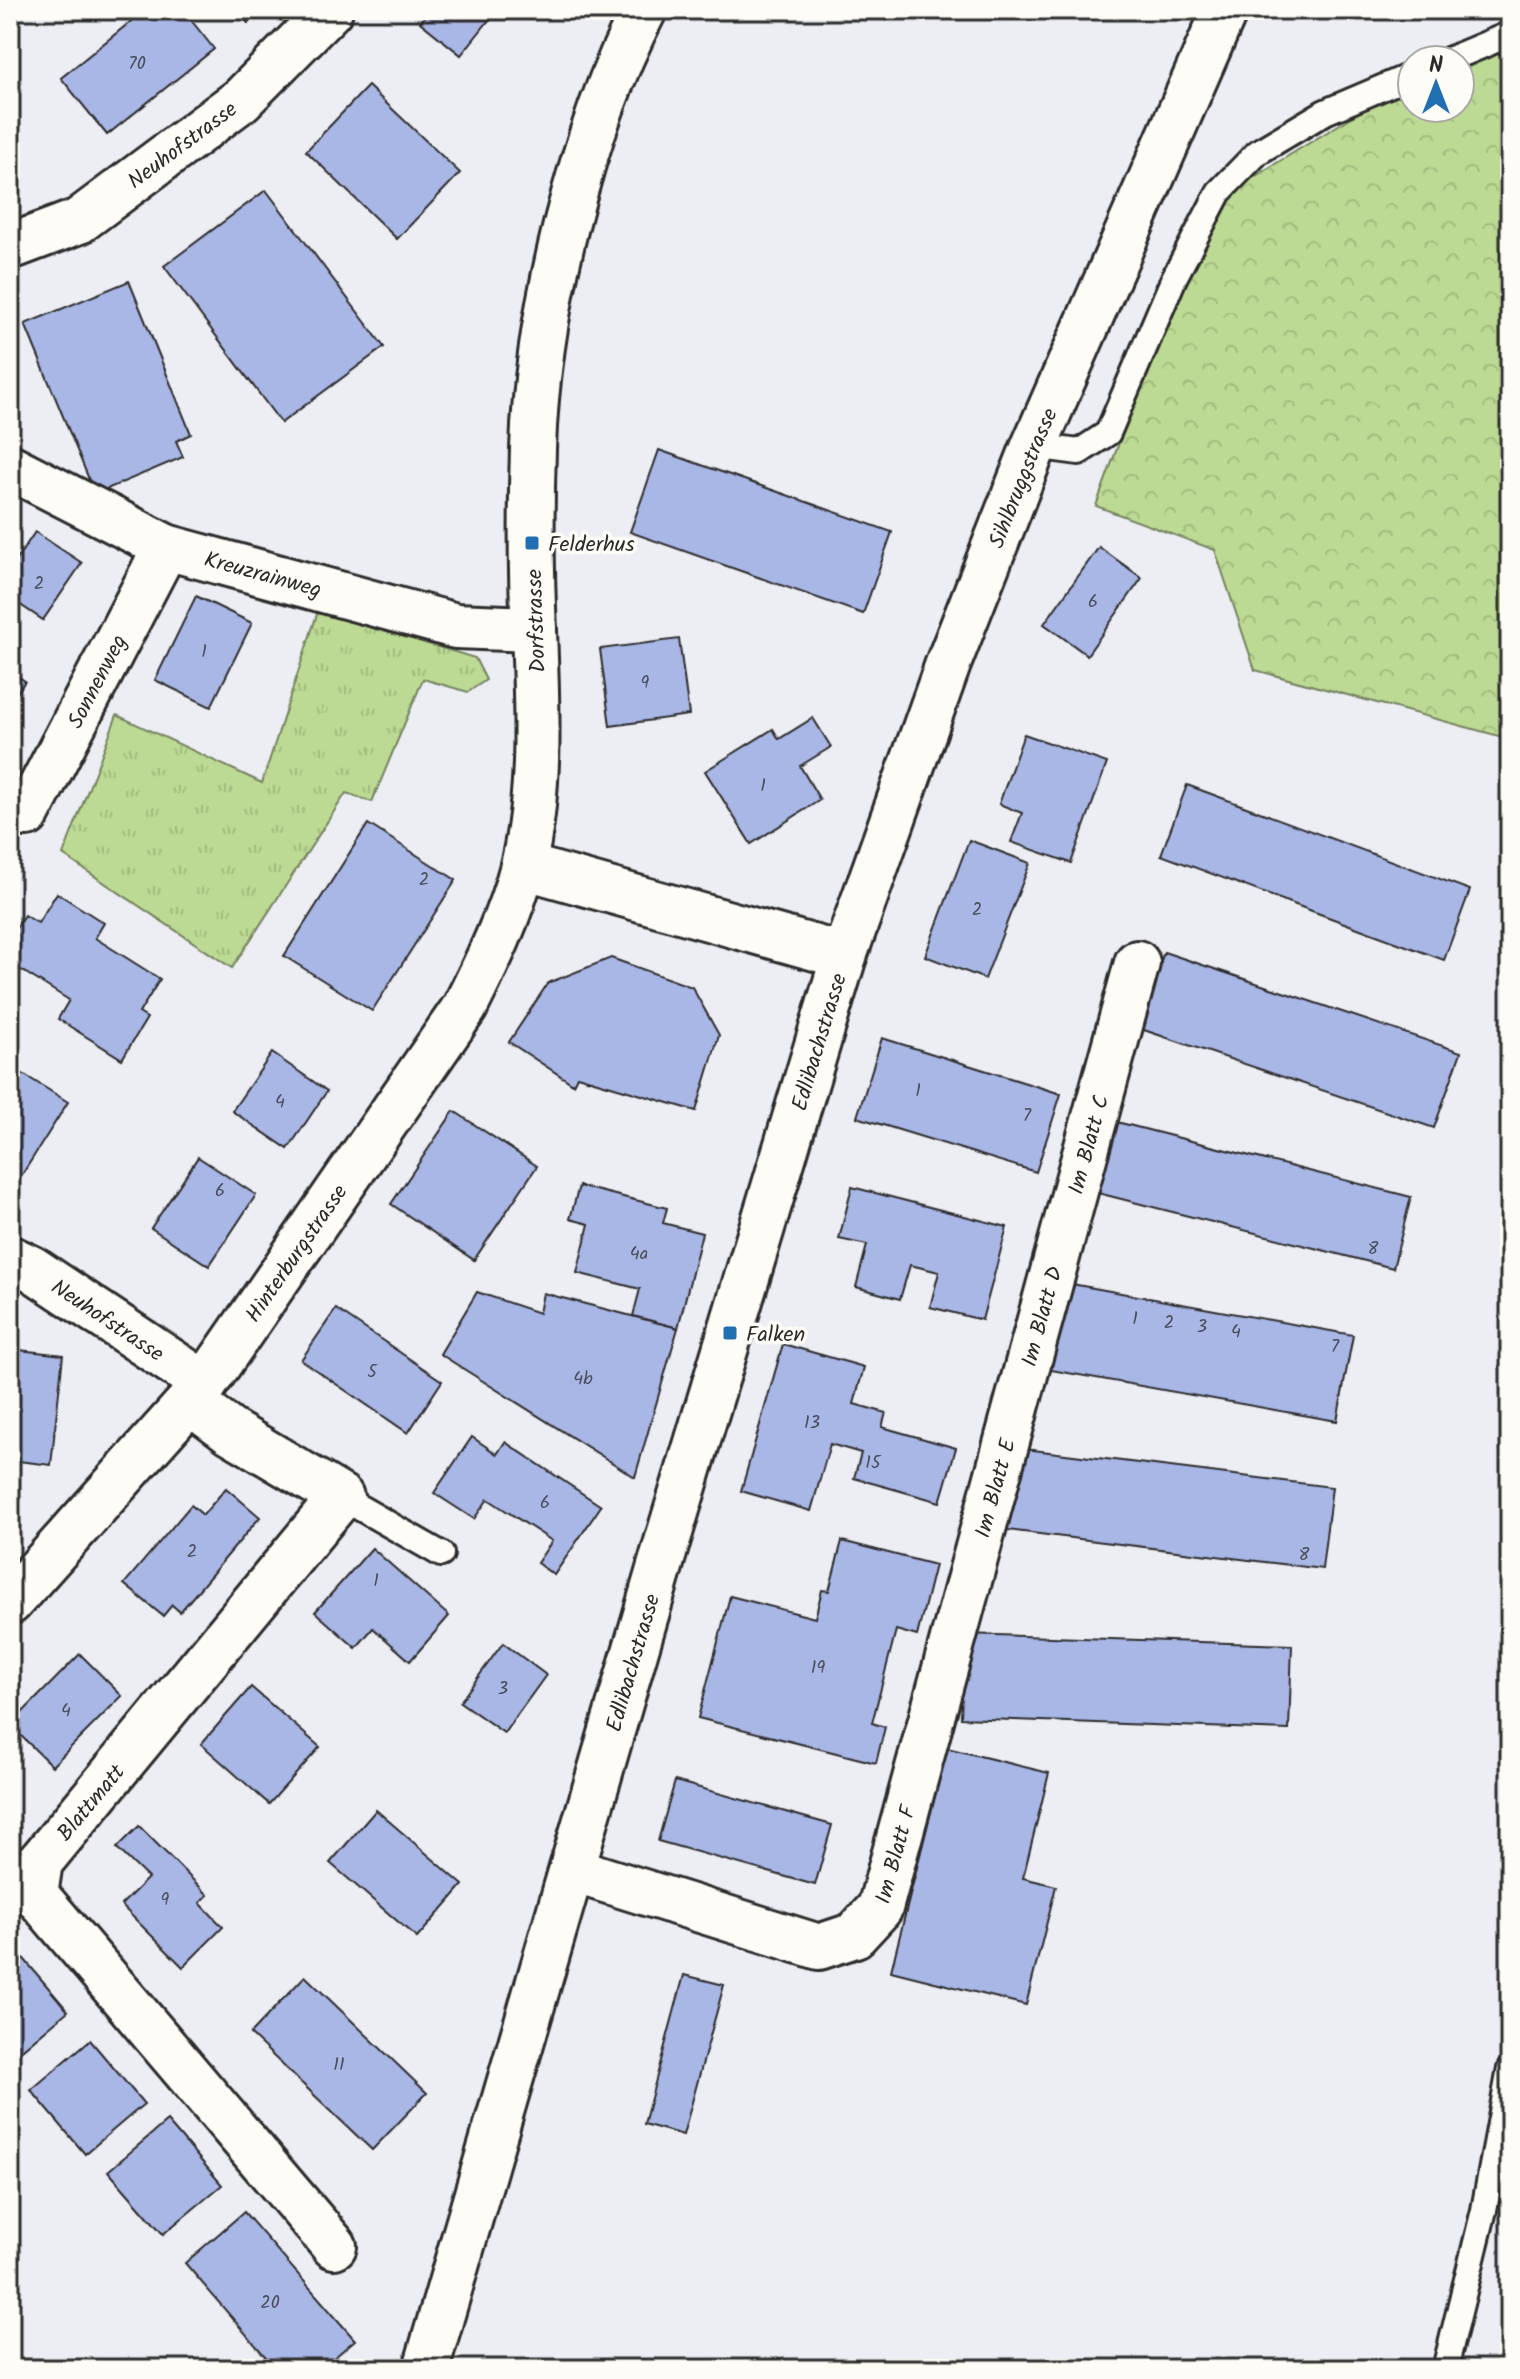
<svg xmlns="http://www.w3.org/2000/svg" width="1520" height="2379" viewBox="0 0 1520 2379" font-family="Kalam,sans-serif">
<defs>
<pattern id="grass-tufts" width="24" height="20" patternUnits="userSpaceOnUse" patternTransform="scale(2)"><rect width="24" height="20" fill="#bcda93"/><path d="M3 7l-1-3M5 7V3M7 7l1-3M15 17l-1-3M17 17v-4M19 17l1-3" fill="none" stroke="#a2bb7f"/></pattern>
<pattern id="forest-crowns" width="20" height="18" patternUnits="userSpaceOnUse" patternTransform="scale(2)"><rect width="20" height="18" fill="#bcda93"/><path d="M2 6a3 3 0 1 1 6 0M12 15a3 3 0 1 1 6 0" fill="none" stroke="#a2bb7f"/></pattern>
</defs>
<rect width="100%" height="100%" fill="#eceef4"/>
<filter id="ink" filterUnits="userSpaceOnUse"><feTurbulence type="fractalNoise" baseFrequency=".0125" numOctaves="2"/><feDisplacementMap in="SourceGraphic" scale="16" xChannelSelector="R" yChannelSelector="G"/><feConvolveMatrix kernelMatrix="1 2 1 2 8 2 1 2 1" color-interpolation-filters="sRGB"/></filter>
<g filter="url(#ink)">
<polygon fill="url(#grass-tufts)" stroke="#74825f" stroke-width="2" points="318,611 475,658 486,680 468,692 423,679 372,802 346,793 232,968 63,855 117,715 262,783"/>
<polygon fill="url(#forest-crowns)" stroke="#74825f" stroke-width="2" points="1510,20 1510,739 1255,670 1215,550 1096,506 1205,207 1412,80 1412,108 1460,108 1460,60 1444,60"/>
<g fill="#a9b7e7" stroke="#2b2b2b" stroke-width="2">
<polygon points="145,10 183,10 214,49 107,135 61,78"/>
<polygon points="234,10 260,10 248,23"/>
<polygon points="430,10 497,10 461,55 420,22"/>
<polygon points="10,77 17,153 10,153"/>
<polygon points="368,86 460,173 397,239 306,151"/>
<polygon points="266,190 384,347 281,423 164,266"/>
<polygon points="129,281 191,434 176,441 183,457 95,494 25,324"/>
<polygon points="659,450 892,532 863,614 630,532"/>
<polygon points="35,532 82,563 43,620 10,598 10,569"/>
<polygon points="1099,547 1142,578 1087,655 1044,624"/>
<polygon points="196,596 252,623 211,707 155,680"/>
<polygon points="679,639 689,715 610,726 600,649"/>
<polygon points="10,671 25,681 10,704"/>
<polygon points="813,718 831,747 800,766 820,800 751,844 705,771 773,729 779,739"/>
<polygon points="1024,734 1107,763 1071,863 1011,842 1022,813 999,804"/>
<polygon points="1187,785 1470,890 1444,960 1161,855"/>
<polygon points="368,824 456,880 372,1011 284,956"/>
<polygon points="969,840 1030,863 985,979 925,956"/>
<polygon points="57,893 104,923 95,938 160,979 139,1013 147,1018 122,1059 58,1019 69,1000 10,963 10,938 24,915 38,923"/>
<polygon points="1164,952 1461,1052 1434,1128 1138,1028"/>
<polygon points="611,958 692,987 719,1035 696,1111 577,1076 573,1084 509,1042 548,983"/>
<polygon points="882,1038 1061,1094 1036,1172 857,1117"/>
<polygon points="272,1053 327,1091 288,1149 232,1111"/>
<polygon points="15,1069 68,1102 20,1178 10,1172 10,1077"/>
<polygon points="454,1111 537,1166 474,1260 391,1204"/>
<polygon points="1105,1119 1411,1197 1393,1268 1086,1190"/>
<polygon points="198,1157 256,1195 209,1266 151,1228"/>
<polygon points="579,1186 667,1208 663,1223 702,1233 678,1328 633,1316 640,1289 577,1273 589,1224 570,1219"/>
<polygon points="852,1187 1007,1227 982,1320 930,1307 939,1272 910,1265 900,1299 856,1287 867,1245 839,1239"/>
<polygon points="1066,1283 1353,1335 1337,1421 1051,1370"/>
<polygon points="477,1292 539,1313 543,1293 678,1328 635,1477 440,1354"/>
<polygon points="336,1309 442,1381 408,1433 301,1360"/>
<polygon points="783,1344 864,1367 854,1404 886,1413 882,1427 956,1448 940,1502 854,1478 861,1453 830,1444 811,1511 741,1491"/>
<polygon points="10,1349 63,1355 51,1465 10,1460"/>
<polygon points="472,1437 497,1454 505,1442 601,1506 554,1575 537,1563 552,1541 488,1499 474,1519 434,1493"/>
<polygon points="1017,1448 1332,1487 1322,1569 1007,1530"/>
<polygon points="226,1488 260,1517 180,1612 172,1605 163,1616 124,1584 191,1505 203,1515"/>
<polygon points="842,1541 935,1565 917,1636 896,1630 872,1723 885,1727 876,1763 698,1718 730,1596 815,1618 822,1590 829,1591"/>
<polygon points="372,1548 449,1616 410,1661 373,1628 356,1648 315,1612"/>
<polygon points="964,1634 1292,1645 1289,1730 961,1718"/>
<polygon points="503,1643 546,1675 504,1733 460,1702"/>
<polygon points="80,1654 122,1696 52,1766 10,1725"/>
<polygon points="251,1687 320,1747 269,1804 201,1744"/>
<polygon points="947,1748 1049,1773 1023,1878 1056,1886 1026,2005 891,1971"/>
<polygon points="675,1781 832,1825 815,1885 658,1841"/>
<polygon points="376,1810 463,1885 417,1938 330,1863"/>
<polygon points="139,1826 208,1895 200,1903 223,1927 183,1967 121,1905 148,1878 117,1848"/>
<polygon points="14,1947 68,2011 10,2060 10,1950"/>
<polygon points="684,1975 724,1985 683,2135 644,2124"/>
<polygon points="305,1976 427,2093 372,2150 250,2034"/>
<polygon points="90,2040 144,2104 85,2154 31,2090"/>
<polygon points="167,2121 222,2185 163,2234 108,2171"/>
<polygon points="244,2212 355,2340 321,2369 276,2369 185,2263"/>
</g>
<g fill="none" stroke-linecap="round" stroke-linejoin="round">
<g stroke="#2b2b2b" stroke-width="30">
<g id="service">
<polyline points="1448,60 1510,34"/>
<polyline points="1034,446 1079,452 1108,433 1174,278 1219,192 1258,152 1325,112 1412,75"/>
<polyline points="341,1497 441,1554"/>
<polyline points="1445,2369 1484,2210 1510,2069"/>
</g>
</g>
<g stroke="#2b2b2b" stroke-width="50">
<g id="minor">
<path id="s1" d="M10 247 79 221 241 100 330 10"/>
<path id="s2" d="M10 467 166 547 456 626 534 629"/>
<path id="s3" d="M27 814 166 547"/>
<path id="s4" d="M10 1258 31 1268 205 1384"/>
<polyline points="191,1402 230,1431 341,1497 40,1862 35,1894 334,2246"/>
<path id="s5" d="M573 1870 819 1947 855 1935 880 1908 1137 963"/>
</g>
</g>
<g stroke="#2b2b2b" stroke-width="50">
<g id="tertiary">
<polyline points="523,866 844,956"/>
<path id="s6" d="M10 1602 205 1384 465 1007C488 961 510 916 523 866 541 790 537 709 534 631 531 570 531 509 533 449 537 314 581 130 644 10"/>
<path id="s7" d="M426 2369 668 1539 844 956 948 664 1034 446 1225 10"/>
</g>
</g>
<use href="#service" stroke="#fdfcf7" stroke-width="24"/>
<use href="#minor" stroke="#fdfcf7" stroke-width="44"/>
<use href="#tertiary" stroke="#fdfcf7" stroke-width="44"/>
</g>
</g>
<g fill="#1f6fb2" stroke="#fdfcf7" stroke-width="3">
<rect x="524" y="535" width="16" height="16" rx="4"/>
<rect x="722" y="1325" width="16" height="16" rx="4"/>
</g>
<g text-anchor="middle" stroke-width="7" stroke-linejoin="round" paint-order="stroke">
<g font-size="18" fill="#4a4e5a">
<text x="137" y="69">70</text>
<text x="39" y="589">2</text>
<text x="1093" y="607">6</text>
<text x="204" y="657">1</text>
<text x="645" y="688">9</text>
<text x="763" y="791">1</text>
<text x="424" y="885">2</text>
<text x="977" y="915">2</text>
<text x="918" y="1096">1</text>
<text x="280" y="1107">4</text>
<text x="1027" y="1121">7</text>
<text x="220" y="1196">6</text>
<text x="1373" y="1254">8</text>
<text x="639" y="1259">4a</text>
<text x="1135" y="1324">1</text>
<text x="1169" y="1328">2</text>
<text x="1202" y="1332">3</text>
<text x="1236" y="1337">4</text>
<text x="1335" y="1352">7</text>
<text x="372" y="1377">5</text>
<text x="583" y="1384">4b</text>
<text x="812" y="1428">13</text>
<text x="873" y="1468">15</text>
<text x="545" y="1508">6</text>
<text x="192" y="1557">2</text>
<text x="1304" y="1560">8</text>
<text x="376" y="1586">1</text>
<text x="818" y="1673">19</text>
<text x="503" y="1694">3</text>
<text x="66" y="1716">4</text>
<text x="165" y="1905">9</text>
<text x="339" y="2070">11</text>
<text x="270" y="2308">20</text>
</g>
<g font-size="22" fill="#2b2b2b" stroke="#fdfcf7">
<text dy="8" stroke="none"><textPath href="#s1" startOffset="202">Neuhofstrasse</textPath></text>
<text dy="8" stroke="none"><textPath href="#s7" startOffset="1984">Sihlbruggstrasse</textPath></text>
<text dy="8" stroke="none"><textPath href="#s2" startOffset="276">Kreuzrainweg</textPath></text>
<text transform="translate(535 621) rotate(-92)" y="8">Dorfstrasse</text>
<text dy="8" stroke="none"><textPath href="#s3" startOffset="150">Sonnenweg</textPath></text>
<text dy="8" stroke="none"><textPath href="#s7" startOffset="1384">Edlibachstrasse</textPath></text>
<text dy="8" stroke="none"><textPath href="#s5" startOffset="1124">Im Blatt C</textPath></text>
<text dy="8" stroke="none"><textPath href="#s6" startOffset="452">Hinterburgstrasse</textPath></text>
<text dy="8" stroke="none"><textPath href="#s5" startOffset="946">Im Blatt D</textPath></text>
<text dy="8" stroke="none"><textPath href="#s4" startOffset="116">Neuhofstrasse</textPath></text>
<text dy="8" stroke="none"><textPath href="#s5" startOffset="768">Im Blatt E</textPath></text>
<text dy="8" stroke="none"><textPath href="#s7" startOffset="736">Edlibachstrasse</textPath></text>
<text transform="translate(90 1802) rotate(-50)" y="8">Blattmatt</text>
<text dy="8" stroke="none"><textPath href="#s5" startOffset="388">Im Blatt F</textPath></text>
</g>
<g font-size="22" fill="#2b2b2b" stroke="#fdfcf7" text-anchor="start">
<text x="548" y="551">Felderhus</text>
<text x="746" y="1341">Falken</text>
</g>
</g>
<rect width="1520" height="2379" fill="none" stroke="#fdfcf7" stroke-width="40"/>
<rect x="20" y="20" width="1480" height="2339" fill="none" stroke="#2b2b2b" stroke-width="3" filter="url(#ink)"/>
<g transform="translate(1436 84)"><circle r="38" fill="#fdfcf7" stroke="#a9a8a5" stroke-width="2"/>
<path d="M0-6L14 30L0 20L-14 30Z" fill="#1f6fb2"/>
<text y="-12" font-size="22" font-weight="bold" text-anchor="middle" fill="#2b2b2b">N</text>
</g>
</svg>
